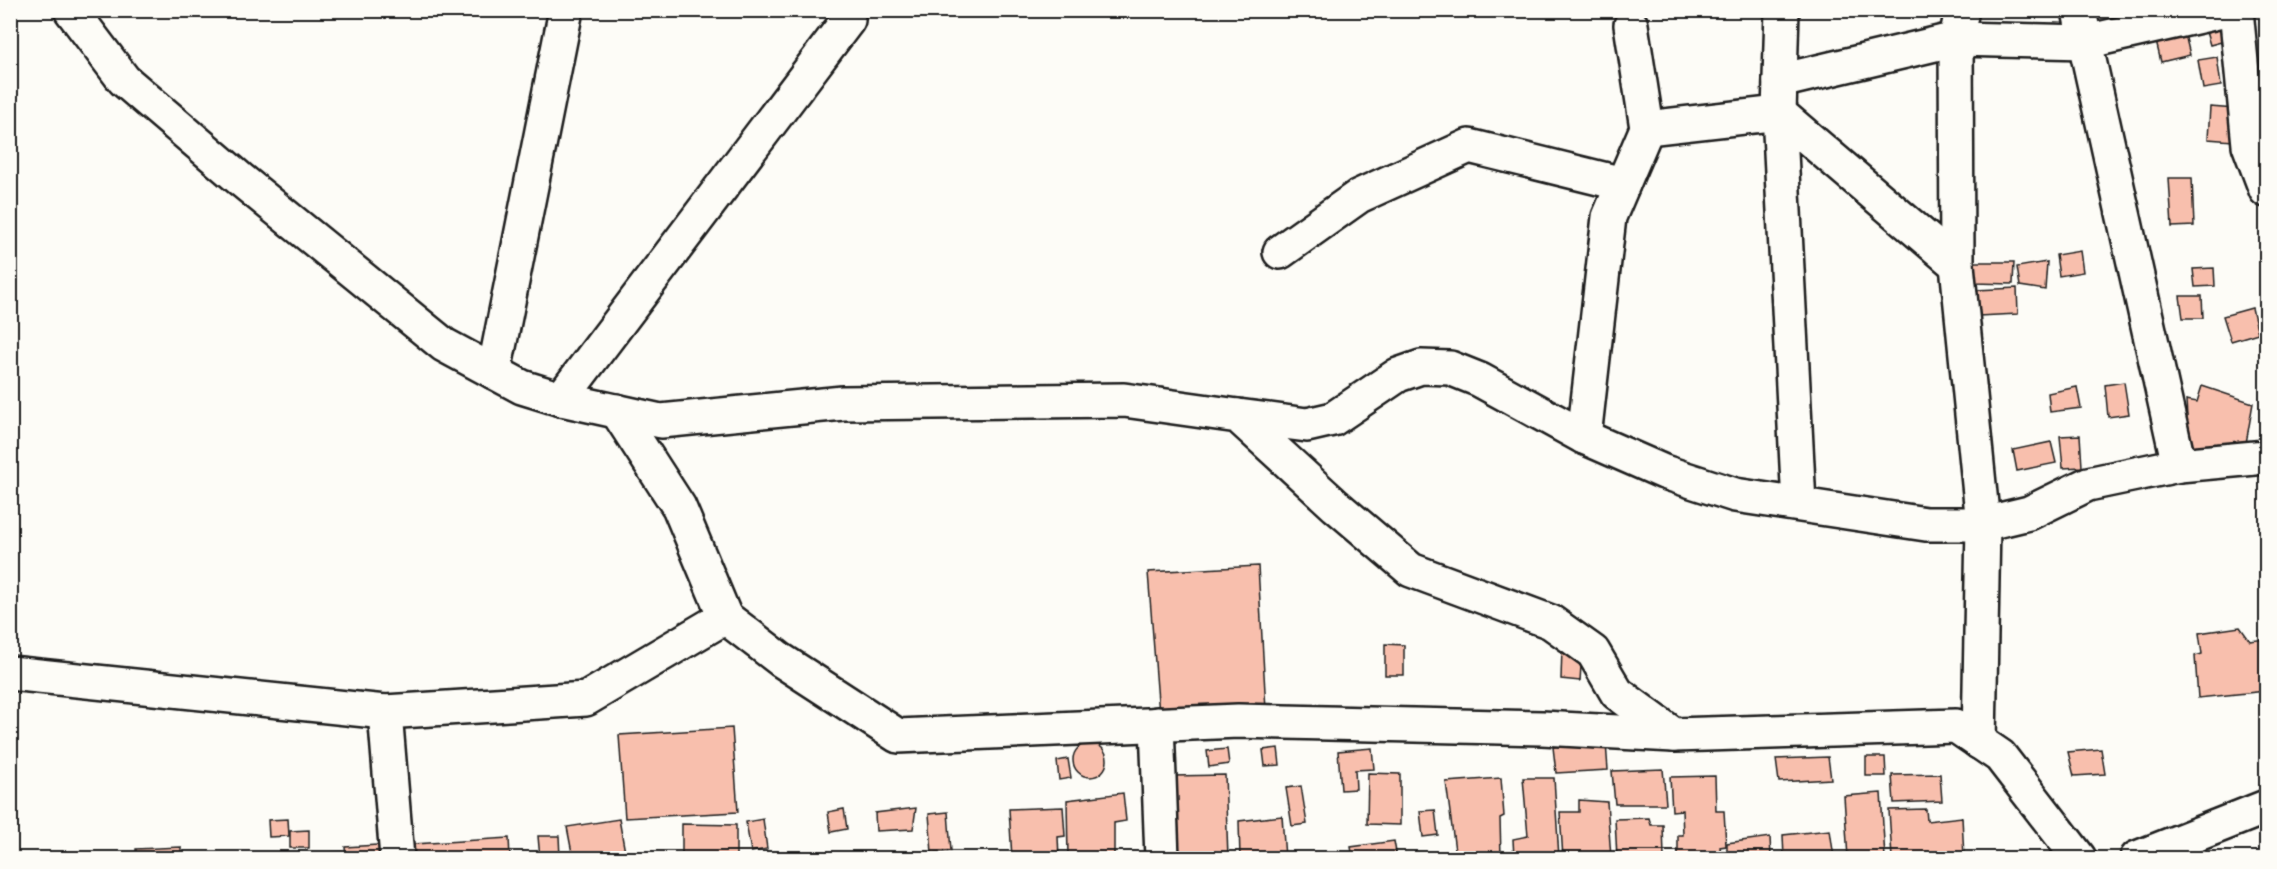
<svg xmlns="http://www.w3.org/2000/svg" width="2277" height="869" viewBox="0 0 2277 869" font-family="Itim,sans-serif">
<rect width="100%" height="100%" fill="#fdfcf7"/>
<filter id="ink" filterUnits="userSpaceOnUse"><feTurbulence type="fractalNoise" baseFrequency=".0167" numOctaves="2"/><feDisplacementMap in="SourceGraphic" scale="12" xChannelSelector="R" yChannelSelector="G"/><feConvolveMatrix kernelMatrix="1 2 1 2 8 2 1 2 1" color-interpolation-filters="sRGB"/></filter>
<g filter="url(#ink)">
<g fill="#f8bfad" stroke="#1c1c1c" stroke-width="1.5">
<polygon points="2219,18 2225,41 2210,45 2203,22"/>
<polygon points="2183,26 2190,55 2161,62 2154,33"/>
<polygon points="2217,57 2221,86 2203,89 2198,60"/>
<polygon points="2210,107 2235,109 2233,141 2208,139"/>
<polygon points="2169,178 2192,178 2194,226 2172,227"/>
<polygon points="2080,251 2083,272 2059,276 2056,255"/>
<polygon points="1975,262 2014,262 2013,284 1975,283"/>
<polygon points="2047,262 2045,290 2020,286 2017,267"/>
<polygon points="2214,268 2215,286 2195,287 2193,269"/>
<polygon points="2017,288 2018,314 1978,316 1976,290"/>
<polygon points="2180,296 2202,296 2203,318 2183,318"/>
<polygon points="2252,308 2258,333 2231,341 2223,316"/>
<polygon points="2124,382 2129,414 2108,417 2105,385"/>
<polygon points="2202,386 2253,403 2244,455 2189,453 2186,400 2197,402"/>
<polygon points="2077,387 2081,408 2050,412 2048,393"/>
<polygon points="2080,435 2082,467 2063,468 2060,436"/>
<polygon points="2051,442 2056,463 2017,471 2013,450"/>
<polygon points="1258,566 1267,728 1161,740 1148,572"/>
<polygon points="2240,627 2250,641 2266,639 2266,691 2198,698 2195,656 2202,654 2199,633"/>
<polygon points="1385,644 1404,645 1404,675 1385,675"/>
<polygon points="1562,648 1582,650 1580,681 1561,679"/>
<polygon points="732,728 738,812 625,818 619,735"/>
<circle cx="1090" cy="760" r="17"/>
<polygon points="1606,743 1608,770 1556,773 1553,747"/>
<polygon points="1278,748 1280,765 1265,766 1263,750"/>
<polygon points="1372,748 1374,769 1355,770 1356,789 1341,790 1338,751"/>
<polygon points="1227,749 1229,764 1209,767 1207,751"/>
<polygon points="2101,749 2105,774 2074,776 2068,752"/>
<polygon points="1828,757 1831,779 1779,782 1776,759"/>
<polygon points="1866,757 1885,757 1886,776 1866,776"/>
<polygon points="1068,759 1071,778 1059,780 1057,761"/>
<polygon points="1663,769 1666,804 1615,804 1612,771"/>
<polygon points="1368,773 1400,774 1400,825 1367,824"/>
<polygon points="1940,774 1942,801 1894,803 1892,775"/>
<polygon points="1225,775 1228,858 1175,858 1172,776"/>
<polygon points="1715,776 1716,811 1724,811 1726,846 1720,847 1721,858 1678,858 1678,835 1683,835 1682,810 1672,811 1670,777"/>
<polygon points="1501,778 1504,816 1500,818 1501,858 1456,858 1446,782"/>
<polygon points="1523,778 1554,778 1559,858 1514,858 1513,839 1528,836"/>
<polygon points="1301,786 1307,824 1292,826 1286,788"/>
<polygon points="1123,793 1126,821 1114,823 1114,858 1068,858 1067,800"/>
<polygon points="1881,793 1885,858 1848,858 1844,796"/>
<polygon points="1579,800 1607,802 1611,858 1563,858 1560,812 1579,812"/>
<polygon points="1063,807 1065,836 1058,837 1059,858 1012,858 1009,809"/>
<polygon points="916,808 913,829 876,831 875,813"/>
<polygon points="844,809 847,829 831,832 828,812"/>
<polygon points="1926,809 1927,821 1962,817 1964,858 1892,858 1889,810"/>
<polygon points="1435,810 1438,835 1423,837 1420,811"/>
<polygon points="948,812 951,851 932,853 929,814"/>
<polygon points="1282,816 1285,858 1240,858 1239,821"/>
<polygon points="1649,818 1651,825 1663,825 1664,858 1617,858 1615,819"/>
<polygon points="288,819 289,836 269,837 268,820"/>
<polygon points="619,819 626,858 573,858 567,827"/>
<polygon points="763,819 767,849 751,852 746,822"/>
<polygon points="682,824 736,825 736,858 682,858"/>
<polygon points="309,830 309,848 290,848 290,831"/>
<polygon points="1830,830 1834,858 1784,858 1783,835"/>
<polygon points="538,836 559,836 560,858 540,858"/>
<polygon points="1770,837 1771,858 1727,858 1727,843"/>
<polygon points="509,838 510,858 399,858 398,845"/>
<polygon points="1394,841 1397,858 1353,858 1351,847"/>
<polygon points="394,844 396,858 346,858 345,847"/>
<polygon points="181,847 181,858 136,858 136,849"/>
<polygon points="342,852 343,858 287,858 287,855"/>
</g>
<g fill="none" stroke-linecap="round" stroke-linejoin="round">
<g stroke="#1c1c1c" stroke-width="38">
<g id="street">
<polyline points="71,10 124,80 240,179 444,345 522,387 561,399 661,421 843,403 1124,400 1238,416 1336,506 1411,570 1551,622 1593,652 1617,693 1674,735 1956,726 2000,756 2079,858"/>
<polyline points="1782,10 1779,113 1799,504"/>
<polyline points="1962,10 1956,39 1957,265 1983,524 1979,742"/>
<polyline points="2079,10 2085,42 2179,465"/>
<polyline points="2236,10 2249,145 2266,190"/>
<polyline points="1780,81 1956,39 2085,42 2227,10"/>
<polyline points="1647,128 1779,113 1957,265"/>
<polyline points="1280,252 1359,196 1469,146 1623,184"/>
<polyline points="494,372 566,10"/>
<polyline points="561,399 848,20"/>
<polyline points="617,411 679,507 725,617 781,660 898,736 1238,721 1542,728 1674,735"/>
<polyline points="1238,416 1307,425 1333,419 1398,375 1421,367 1450,368 1480,380 1584,437 1664,472 1735,495 1926,524 1983,524 2029,513 2088,484 2179,465 2266,457"/>
<polyline points="1584,437 1609,217 1647,128 1631,25"/>
<polyline points="10,673 385,712 586,699 725,617"/>
<polyline points="385,712 397,858"/>
<polyline points="1157,724 1162,858"/>
</g>
</g>
<g stroke="#1c1c1c" stroke-width="38">
<polyline id="primary" points="2137,858 2266,807"/>
</g>
<use href="#street" stroke="#fdfcf7" stroke-width="33"/>
<use href="#primary" stroke="#fdfcf7" stroke-width="33"/>
</g>
</g>
<rect width="2277" height="869" fill="none" stroke="#fdfcf7" stroke-width="36"/>
<rect x="18" y="18" width="2241" height="833" fill="none" stroke="#1c1c1c" stroke-width="2" filter="url(#ink)"/>
</svg>
